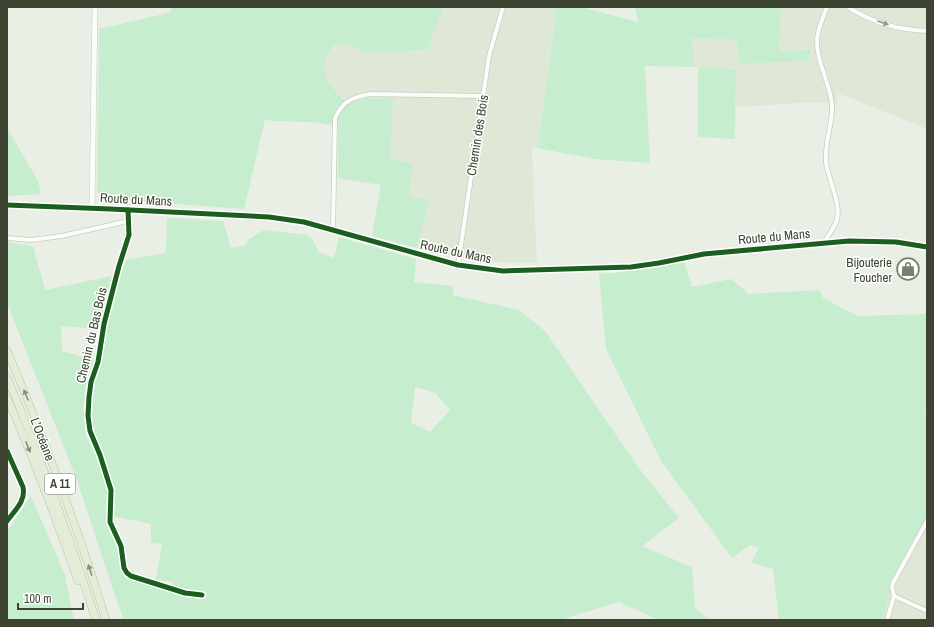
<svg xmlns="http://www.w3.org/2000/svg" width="934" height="627" viewBox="0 0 934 627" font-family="'Archivo Narrow',sans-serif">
<rect width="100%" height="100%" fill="#eaefe6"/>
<g fill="#dfe8d7">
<polygon points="444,7 557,7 538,148 532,147 537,263 479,262 417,248 429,202 421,198 408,197 390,160 392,97 364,98 349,104 337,94 327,78 323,66 328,53 339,42 365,53 427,50"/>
<polygon points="781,7 927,7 927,129 837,93 837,103 800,103 736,107 736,71 694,67 692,38 736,40 740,64 809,61 811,50 779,51"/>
<polygon points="927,515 927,620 883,620 893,578"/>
</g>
<g fill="#c5edce" fill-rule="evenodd">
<path d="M170 7H444L427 50 365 53 339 42C335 45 331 49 328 54 317 73 334 92 349 104L364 98 393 97 390 160 412 163 409 197 421 198 429 202 417 248 372 236 381 185 338 178V127C315 119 289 124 265 120L244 209 107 199 100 196 97 191 99 29 172 12Z"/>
<polygon points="557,7 581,7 638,22 635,7 781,7 779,51 811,50 809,61 740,64 736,40 692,38 694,67 645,66 650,163 594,159 538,148"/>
<polygon points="698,67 736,70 735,139 698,137"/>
<polygon points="7,128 38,181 41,194 7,196"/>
<path d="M167 218 223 221 231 248 244 246 249 239 264 230 307 235 312 239 319 252 334 258 339 237 416 259 414 282 453 286V295L519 310 545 331 638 467 679 518 642 546 692 567 695 608 710 620H659L619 602 560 620H124L111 584 78 483 7 303V242L33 246 45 290 112 276 103 311 100 329 61 326 62 351 94 360 87 380 83 409 86 436 96 455 108 490 106 512 107 523 118 546 121 570 124 575 131 580 167 591 173 582 156 579 162 544 151 543V524L112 516 113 488 102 451 96 440 92 429 91 415 92 397 94 383 101 362 106 328 116 289 126 260 166 253ZM415 387 435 393 450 410 430 432 411 423Z"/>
<polygon points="684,262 692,287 731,279 749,294 819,290 823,298 858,316 927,314 927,407 924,411 927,413 927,515 893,578 883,620 779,620 773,569 751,563 759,547 750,545 732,558 661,461 606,349 599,274 614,273"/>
<polygon points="31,496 65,575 74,620 7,620 7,532"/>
</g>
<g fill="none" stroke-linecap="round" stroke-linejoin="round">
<g stroke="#c8cdc3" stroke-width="5.5">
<g id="minor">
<path d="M848 7C871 22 899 30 927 31"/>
<polyline points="128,210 129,235 119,266 104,324 98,362 91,382 89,397 88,416 90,431 100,455 111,490 110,522 121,546 124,568 127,573 131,576 185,593 202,595"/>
<path d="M333 230 335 118C343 101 351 98 369 94L483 96"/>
<polyline points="7,238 31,240 62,236 128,221"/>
<path d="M825 243V241C829 234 835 227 837 219 841 203 828 179 826 162 824 143 833 124 832 105 830 82 816 62 817 39 818 28 823 17 827 7"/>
<polyline points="458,265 489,56 503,7"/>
<path d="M7 451 23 487C26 501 15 510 7 521"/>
<polyline points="894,596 892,587 893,583 927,521"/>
<polyline points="894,596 927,611"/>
<polyline points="887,620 894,596"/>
</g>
</g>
<g stroke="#c8cdc3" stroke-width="6">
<g id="tertiary">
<polyline points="7,205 110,209 269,217 304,222 458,265 503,271 631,267 659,263 704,254 849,241 896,242 927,247"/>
<polyline points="92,208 95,7"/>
</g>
</g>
<g stroke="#b6c99f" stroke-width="8">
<g id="motorway">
<path d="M7 350C44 438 78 528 106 620"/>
<path d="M7 377C40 456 70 538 96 620"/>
<path d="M7 398C34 458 56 519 78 581"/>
</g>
</g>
<use href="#minor" stroke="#fcfdfb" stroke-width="4"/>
<use href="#tertiary" stroke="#fcfdfb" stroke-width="5"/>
<use href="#motorway" stroke="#e2ecd7" stroke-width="7"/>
<g stroke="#fff" stroke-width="8">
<g id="cycleway">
<polyline points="7,205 110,209 269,217 304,222 458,265 503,271 631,267 659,263 704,254 849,241 896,242 927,247"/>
<polyline points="128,210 129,235 119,266 104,324 98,362 91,382 89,397 88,416 90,431 100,455 111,490 110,522 121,546 124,568 127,573 131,576 185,593 202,595"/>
<path d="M7 451 23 487C26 501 15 510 7 521"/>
</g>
</g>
<use href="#cycleway" stroke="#1b5e20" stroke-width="5"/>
</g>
<defs><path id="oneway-solid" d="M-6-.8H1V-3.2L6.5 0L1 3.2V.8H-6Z"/></defs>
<use fill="#93988c" href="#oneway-solid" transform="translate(883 23) rotate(19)"/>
<g fill="#87907c">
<use href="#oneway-solid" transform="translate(26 395) rotate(-112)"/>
<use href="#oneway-solid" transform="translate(28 447) rotate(69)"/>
<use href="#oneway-solid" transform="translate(90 570) rotate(-108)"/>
</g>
<defs>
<g id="shop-ring" transform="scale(1.15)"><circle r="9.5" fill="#fff" stroke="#7a8071" stroke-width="1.5"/><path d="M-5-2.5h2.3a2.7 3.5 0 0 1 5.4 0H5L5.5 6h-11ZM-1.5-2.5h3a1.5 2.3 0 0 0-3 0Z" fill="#7a8071"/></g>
</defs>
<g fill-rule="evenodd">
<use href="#shop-ring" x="908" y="269"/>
</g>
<g text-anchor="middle" stroke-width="3" stroke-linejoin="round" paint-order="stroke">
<rect fill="#fff" stroke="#777d70" stroke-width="1" x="45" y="474" width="30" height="20" rx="3"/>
<g font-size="12" font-weight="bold" fill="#3d4532">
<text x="60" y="488">A 11</text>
</g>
<g font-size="13" fill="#3d4532" stroke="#fff">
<text transform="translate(477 135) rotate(-81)" y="5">Chemin des Bois</text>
<text transform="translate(136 199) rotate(3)" y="5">Route du Mans</text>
<text transform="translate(774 236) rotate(-5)" y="5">Route du Mans</text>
<text transform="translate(456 251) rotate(12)" y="5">Route du Mans</text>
<text transform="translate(91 335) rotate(-77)" y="5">Chemin du Bas Bois</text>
<text transform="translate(43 439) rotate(69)" y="5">L’Océane</text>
</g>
<g font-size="13" fill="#3d4532" stroke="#fff" text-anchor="end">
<text x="892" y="267">Bijouterie<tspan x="892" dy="15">Foucher</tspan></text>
</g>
</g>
<rect width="934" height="627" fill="none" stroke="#3d4532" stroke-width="16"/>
<path d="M18 603v6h65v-6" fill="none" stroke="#3d4532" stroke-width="2"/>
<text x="24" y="603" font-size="12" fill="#3d4532" stroke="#ffffff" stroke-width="3" paint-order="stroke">100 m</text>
</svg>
